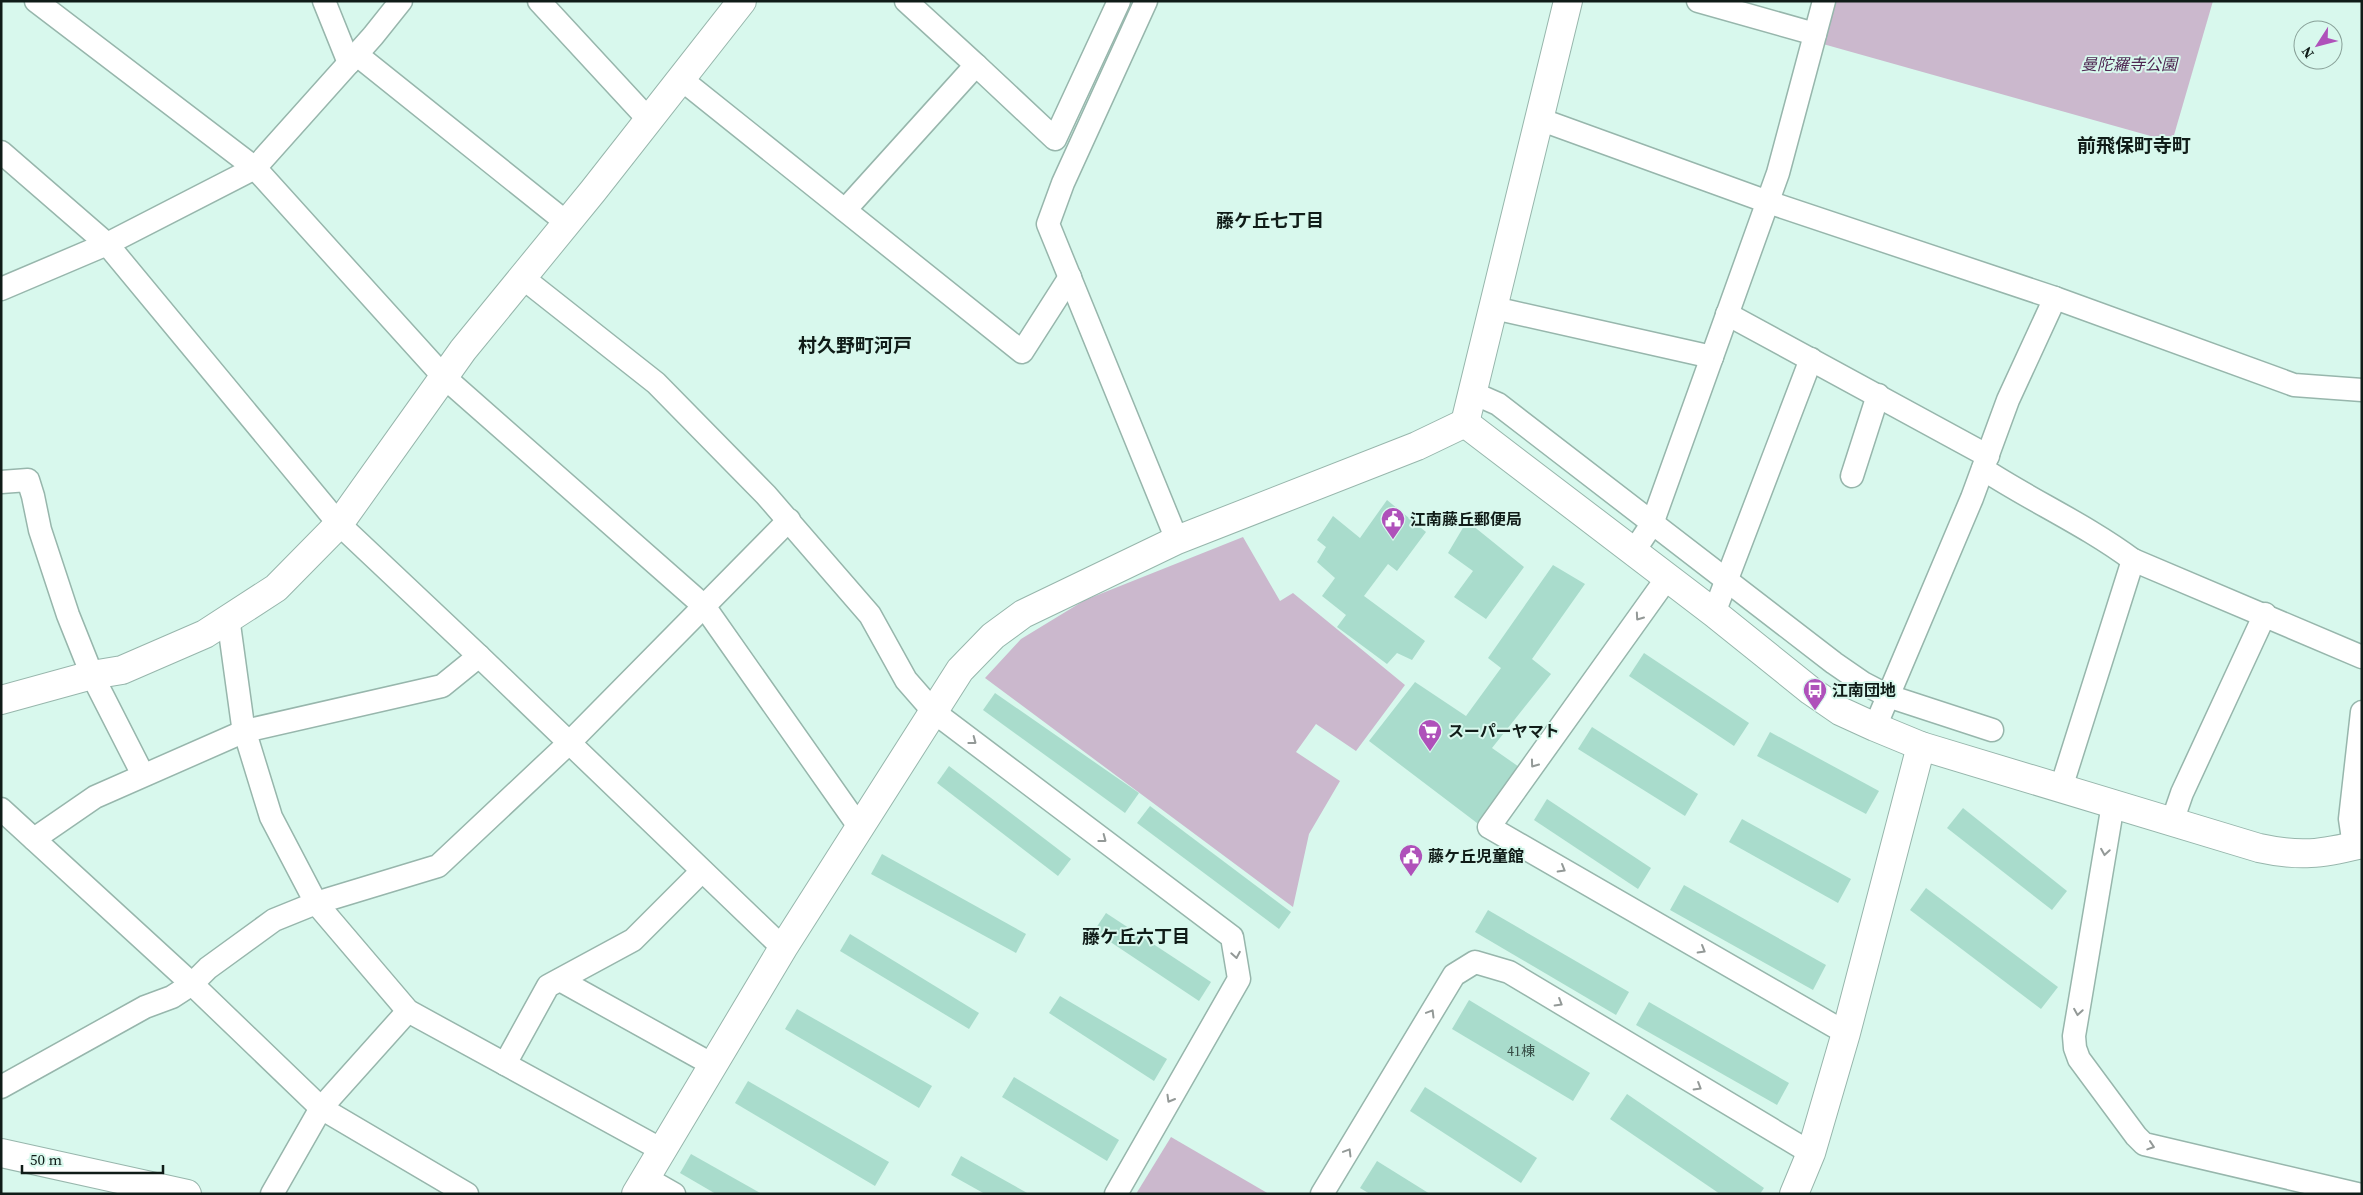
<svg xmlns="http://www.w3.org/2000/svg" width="2363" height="1195" viewBox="0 0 2363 1195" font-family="'Source Serif 4','Noto Sans JP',serif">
<rect width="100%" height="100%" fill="#d8f8ed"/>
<g fill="#cbb8cd">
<polygon points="1834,1 2213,1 2172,142 1823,44"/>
<polygon points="1243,537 1280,601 1293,593 1405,685 1356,751 1316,724 1296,752 1340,781 1309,834 1293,907 985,678 1021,639 1085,600"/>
<polygon points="1171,1137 1269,1194 1136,1194"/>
</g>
<g fill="#a9dccc">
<polygon points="1387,500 1426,532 1397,571 1388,564 1364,596 1425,641 1412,660 1397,653 1387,664 1337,627 1346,615 1322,596 1335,578 1317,562 1326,547 1317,540 1333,516 1360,538"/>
<polygon points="1467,521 1524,567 1486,619 1454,597 1473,571 1448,553"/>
<polygon points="1553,565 1585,584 1532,659 1551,674 1492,748 1522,769 1477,823 1369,741 1415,682 1466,716 1501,668 1488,658"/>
<polygon points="1644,653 1749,723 1734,746 1629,676"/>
<polygon points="995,693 1139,793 1125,813 983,710"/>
<polygon points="1592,727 1698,794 1685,816 1578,749"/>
<polygon points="1770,732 1879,791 1866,814 1757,756"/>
<polygon points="949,766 1071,859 1058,876 937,783"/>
<polygon points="1547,799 1651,868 1638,889 1534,820"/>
<polygon points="1150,806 1291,912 1279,929 1137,823"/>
<polygon points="1963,808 2067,891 2052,910 1947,828"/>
<polygon points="1742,819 1851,879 1838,903 1729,842"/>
<polygon points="882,854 1026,934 1016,953 871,874"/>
<polygon points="1684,885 1826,965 1813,990 1670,910"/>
<polygon points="1926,888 2058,987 2041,1009 1910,910"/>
<polygon points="1488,910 1629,992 1616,1015 1475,932"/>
<polygon points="1106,913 1211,982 1199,1001 1094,931"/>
<polygon points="850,934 979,1013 969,1029 840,951"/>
<polygon points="1060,996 1167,1059 1154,1081 1049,1013"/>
<polygon points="1469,1000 1590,1073 1573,1101 1452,1029"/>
<polygon points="1649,1002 1789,1083 1777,1105 1636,1025"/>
<polygon points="797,1009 932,1086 919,1108 785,1029"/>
<polygon points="1014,1077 1119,1140 1107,1161 1002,1097"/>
<polygon points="748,1081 889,1162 875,1186 735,1103"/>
<polygon points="1425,1087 1537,1158 1521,1183 1410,1111"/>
<polygon points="1627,1094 1764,1188 1760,1194 1720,1194 1610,1119"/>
<polygon points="691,1154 762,1194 716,1194 680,1173"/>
<polygon points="961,1156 1029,1194 985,1194 951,1175"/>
<polygon points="1377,1161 1430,1194 1370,1194 1360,1188"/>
</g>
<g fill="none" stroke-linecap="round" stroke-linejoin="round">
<g stroke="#97b6ac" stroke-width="25">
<g id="street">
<polyline points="36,1 255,168 444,377 704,606 860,828"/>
<polyline points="324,1 349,63"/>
<polyline points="539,1 649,120"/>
<polyline points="1146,1 1063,183 1048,224 1177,540"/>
<polyline points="1698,1 1815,34"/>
<polyline points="356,54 567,223"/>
<polyline points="976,65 1055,139 1119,1"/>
<polyline points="681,79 1022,352 1070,277"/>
<polyline points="1539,119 1768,202 2055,298 2294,385 2362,390"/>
<polyline points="1,152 107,244 339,524 479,656 783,948"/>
<polyline points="845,210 976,65 906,1"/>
<polyline points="523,278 656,383 766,495 870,615 906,680 934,712 1232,937 1239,979 1116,1194"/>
<polyline points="1,289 107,244 255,168 373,36 401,1"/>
<polyline points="1494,308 1712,357"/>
<polyline points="1727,314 1988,456"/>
<polyline points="1473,393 1498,404 1834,663 1863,683 1888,696 1992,730"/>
<path d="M1983 469C2032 501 2086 525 2133 560L2362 657"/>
<polyline points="1852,476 1878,395"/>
<polyline points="1,482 28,480 33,496 40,530 68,615 92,675 143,775"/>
<polyline points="1634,551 1652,524 1778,173 1824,1"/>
<polyline points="1667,578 1489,827 1846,1033"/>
<polyline points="1714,613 1811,359"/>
<polyline points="228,617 243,726 271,817 316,903 408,1011 662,1150"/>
<polyline points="1875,727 1972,498 2008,400 2055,298"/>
<polyline points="2061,788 2133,560"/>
<polyline points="2113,804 2074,1036 2075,1048 2079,1059 2136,1136 2144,1144 2357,1194"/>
<polyline points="1,809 192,984 321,1108 467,1194"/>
<polyline points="2172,822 2182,793 2265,614"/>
<polyline points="34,839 95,797 245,731 442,686 479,656"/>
<polyline points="2354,846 2350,819 2362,712"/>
<polyline points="560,980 713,1065"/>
<polyline points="505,1064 548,986 633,940 702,871"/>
<polyline points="1,1087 145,1007 172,997 192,984 208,968 274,920 316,903 438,866 569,743 789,520"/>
<polyline points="646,1178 674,1194"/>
<polyline points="272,1194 321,1108 408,1011"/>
<polyline points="1322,1194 1454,975 1475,962 1509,972 1811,1153"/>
</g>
</g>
<g stroke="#97b6ac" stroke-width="30">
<g id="secondary">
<path d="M1465 423 1714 613 1811 691 1840 711 1875 727 1921 746 2259 848C2300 857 2321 854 2362 844"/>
<polyline points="1465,423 1568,1"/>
<polyline points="1,700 92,675 122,670 205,634 276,588 339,524 463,350 593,191 742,1"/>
<polyline points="1,1153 187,1194"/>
<polyline points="636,1194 783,948 960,670 993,636 1023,614 1177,540 1417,446 1465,423"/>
<polyline points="1794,1194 1811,1153 1846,1033 1921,746"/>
</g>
</g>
<use href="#street" stroke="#fff" stroke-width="22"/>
<use href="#secondary" stroke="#fff" stroke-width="28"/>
</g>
<defs><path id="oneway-chevron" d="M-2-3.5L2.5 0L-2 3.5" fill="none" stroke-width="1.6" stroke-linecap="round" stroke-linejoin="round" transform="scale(1.25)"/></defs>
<g stroke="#939997">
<use href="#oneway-chevron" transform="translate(1639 617) rotate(125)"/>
<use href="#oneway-chevron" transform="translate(973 741) rotate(37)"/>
<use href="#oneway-chevron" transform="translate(1534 764) rotate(126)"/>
<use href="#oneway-chevron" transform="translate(1103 839) rotate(37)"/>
<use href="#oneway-chevron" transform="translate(2105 852) rotate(99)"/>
<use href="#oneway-chevron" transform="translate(1562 869) rotate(30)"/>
<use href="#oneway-chevron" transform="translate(1702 950) rotate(30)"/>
<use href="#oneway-chevron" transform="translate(1236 955) rotate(80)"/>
<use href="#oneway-chevron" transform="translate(1559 1003) rotate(31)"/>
<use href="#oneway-chevron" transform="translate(2078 1012) rotate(99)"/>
<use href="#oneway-chevron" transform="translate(1431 1013) rotate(-59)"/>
<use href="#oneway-chevron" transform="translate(1698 1087) rotate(31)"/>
<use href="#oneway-chevron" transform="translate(1170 1099) rotate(120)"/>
<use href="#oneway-chevron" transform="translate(2151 1146) rotate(18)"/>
<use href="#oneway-chevron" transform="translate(1348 1152) rotate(-59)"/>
</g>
<defs>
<g id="civic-pin" transform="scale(1.25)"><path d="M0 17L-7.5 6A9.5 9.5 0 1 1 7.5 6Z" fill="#af51ba" stroke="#d8f8ed"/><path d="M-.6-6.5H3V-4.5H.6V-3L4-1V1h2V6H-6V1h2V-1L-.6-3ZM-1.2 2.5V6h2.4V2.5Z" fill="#fff"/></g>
<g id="bus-pin" transform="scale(1.25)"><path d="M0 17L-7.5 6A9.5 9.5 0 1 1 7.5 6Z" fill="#af51ba" stroke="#d8f8ed"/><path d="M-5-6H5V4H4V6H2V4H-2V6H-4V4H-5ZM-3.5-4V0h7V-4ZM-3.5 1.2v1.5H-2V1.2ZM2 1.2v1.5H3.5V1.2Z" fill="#fff"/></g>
<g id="supermarket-pin" transform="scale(1.25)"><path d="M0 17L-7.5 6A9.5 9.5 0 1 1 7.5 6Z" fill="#af51ba" stroke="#d8f8ed"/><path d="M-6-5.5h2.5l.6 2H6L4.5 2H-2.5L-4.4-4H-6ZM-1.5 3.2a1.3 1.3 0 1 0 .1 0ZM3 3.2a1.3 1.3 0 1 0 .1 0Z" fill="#fff"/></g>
</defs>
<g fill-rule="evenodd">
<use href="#civic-pin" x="1393" y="519"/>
<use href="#bus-pin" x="1815" y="690"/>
<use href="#supermarket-pin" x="1430" y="731"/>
<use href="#civic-pin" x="1411" y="856"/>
</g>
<g text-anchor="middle" stroke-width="4" stroke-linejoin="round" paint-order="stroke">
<g font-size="14" fill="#364c45">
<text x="1521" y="1056">41棟</text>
</g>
<g font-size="16" font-style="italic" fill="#4e2752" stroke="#d8f8ed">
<text x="2129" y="70">曼陀羅寺公園</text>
</g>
<g font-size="16" font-weight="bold" fill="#101c18" stroke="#d8f8ed" text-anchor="start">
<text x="1410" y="525">江南藤丘郵便局</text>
<text x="1832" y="696">江南団地</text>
<text x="1448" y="737">スーパーヤマト</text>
<text x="1428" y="862">藤ケ丘児童館</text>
</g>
<g font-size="18" font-weight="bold" fill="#101c18" stroke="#d8f8ed">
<text x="1270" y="227">藤ケ丘七丁目</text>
<text x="1136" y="943">藤ケ丘六丁目</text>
</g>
<g font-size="19" font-weight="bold" fill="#101c18" stroke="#d8f8ed">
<text x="2134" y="152">前飛保町寺町</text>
<text x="855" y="352">村久野町河戸</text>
</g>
</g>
<rect width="2363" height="1195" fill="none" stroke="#101c18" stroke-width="5"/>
<g transform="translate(2318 45) rotate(234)"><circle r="24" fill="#d8f8ed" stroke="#88a098"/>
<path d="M0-4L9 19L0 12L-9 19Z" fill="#af51ba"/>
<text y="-8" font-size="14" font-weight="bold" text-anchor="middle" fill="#101c18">N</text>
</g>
<path d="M22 1165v8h141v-8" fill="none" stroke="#101c18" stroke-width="2.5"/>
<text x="30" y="1165" font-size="15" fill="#101c18" stroke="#d8f8ed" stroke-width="4" paint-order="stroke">50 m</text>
</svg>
